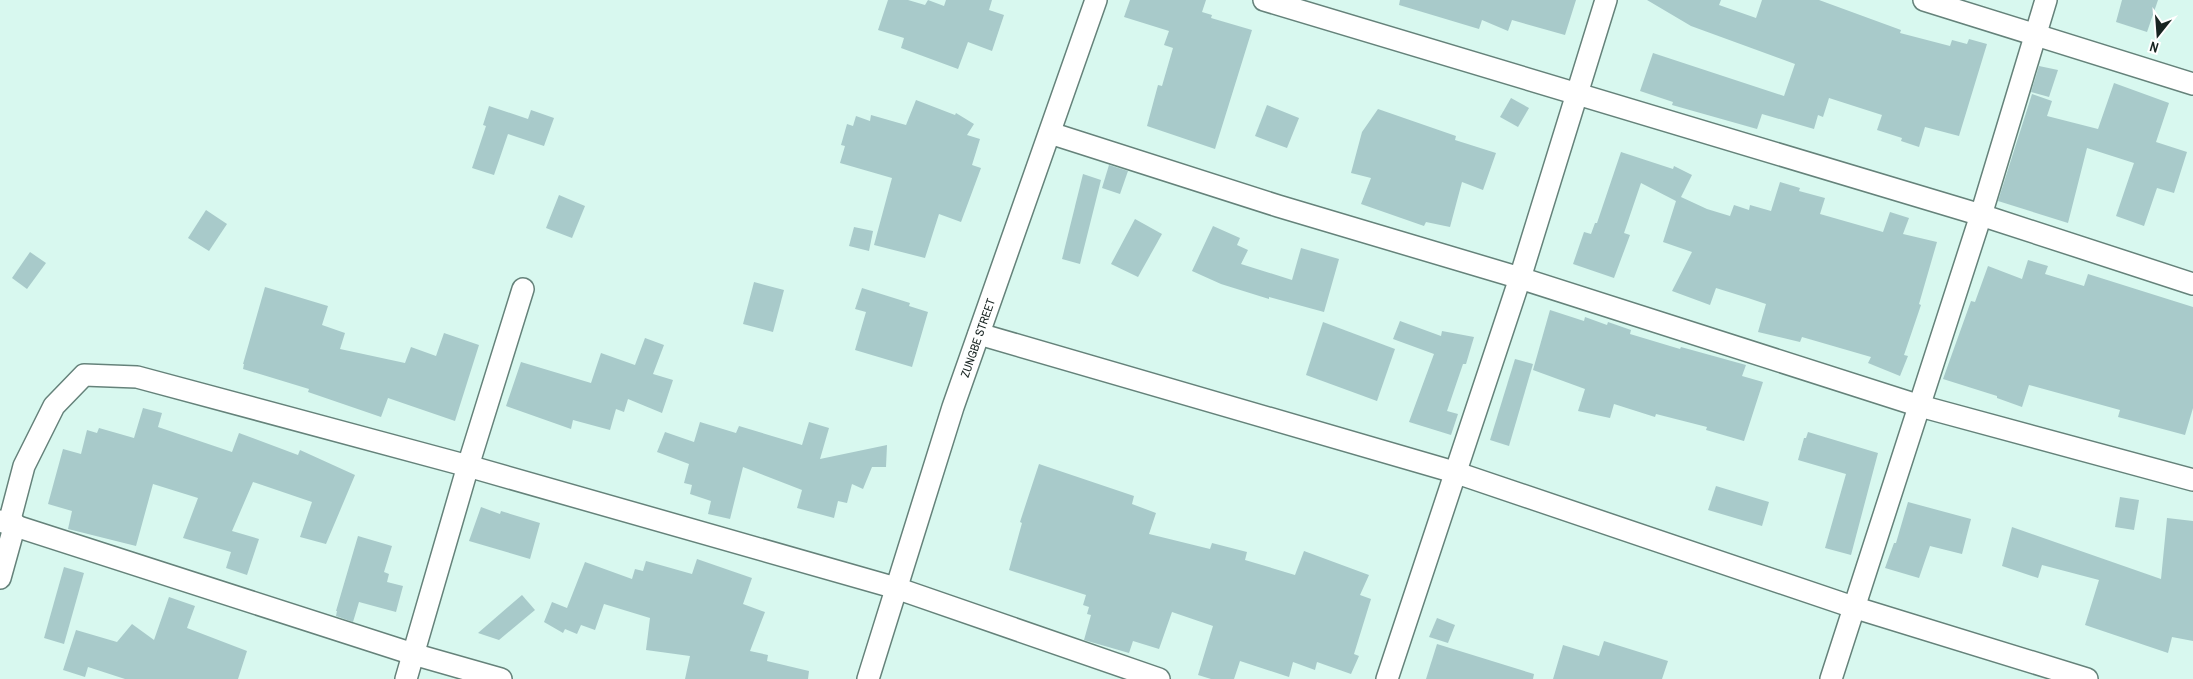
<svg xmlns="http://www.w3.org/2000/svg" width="2193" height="679" viewBox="0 0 2193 679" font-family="'Archivo Narrow',sans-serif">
<rect width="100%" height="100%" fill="#d8f8ef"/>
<g fill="#a8caca">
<polygon points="888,0 908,0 925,5 928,0 944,6 946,0 992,0 989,10 1004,15 992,51 968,42 958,69 901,48 904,38 878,30"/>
<polygon points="1130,0 1206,0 1202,12 1212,15 1211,18 1252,30 1215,149 1147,126 1158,85 1162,86 1173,48 1164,45 1169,31 1124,17"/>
<polygon points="1400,0 1576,0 1565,35 1512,20 1508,31 1482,20 1479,29 1399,5"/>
<polygon points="1647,0 1721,0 1719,5 1756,18 1762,0 1819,0 1901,30 1900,33 1950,46 1952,40 1967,44 1969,39 1987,44 1959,136 1925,127 1919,147 1901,141 1902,138 1877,130 1882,115 1829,98 1823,117 1818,115 1814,129 1762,114 1757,129 1672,105 1673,102 1640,91 1653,53 1784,96 1795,64 1691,26"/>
<polygon points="2122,0 2158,0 2147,32 2116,22"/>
<polygon points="2039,66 2058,70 2049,97 2031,92"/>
<polygon points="2114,83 2169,103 2156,142 2187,152 2174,193 2157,188 2144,226 2116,216 2134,163 2087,148 2068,223 1998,201 2032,94 2052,101 2047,116 2098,129"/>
<polygon points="1511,98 1529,108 1518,127 1500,117"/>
<polygon points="916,100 955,115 956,113 974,124 967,135 980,139 972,165 981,168 961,222 939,214 925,258 874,245 892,178 840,163 845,146 841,145 847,124 853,126 856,116 870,121 871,115 906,125"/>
<polygon points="1267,105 1299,118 1287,148 1255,136"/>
<polygon points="489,106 528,119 531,110 554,118 544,146 508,134 494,175 472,168 486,126 483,125"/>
<polygon points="1378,109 1456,136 1455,140 1496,153 1483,190 1462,182 1450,227 1426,222 1424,226 1361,204 1371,178 1351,173 1362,132"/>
<polygon points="1621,152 1673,169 1674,166 1692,175 1681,197 1707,209 1730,216 1734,205 1749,210 1750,205 1771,211 1780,182 1800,188 1799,191 1825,198 1820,214 1883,232 1890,212 1909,218 1903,234 1937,242 1919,304 1921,305 1904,355 1908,356 1900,376 1868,363 1871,357 1802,337 1800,342 1758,332 1766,304 1748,298 1716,288 1710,305 1672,291 1692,252 1663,242 1676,201 1641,183 1624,233 1630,235 1614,278 1573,264 1584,232 1591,234 1595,223 1597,223"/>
<polygon points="1109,165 1128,171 1120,194 1102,188"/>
<polygon points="1083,174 1101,180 1080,264 1062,259"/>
<polygon points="559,195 585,206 572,238 546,228"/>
<polygon points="206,210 227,224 209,251 188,238"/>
<polygon points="1135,219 1162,234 1138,277 1111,264"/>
<polygon points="1213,226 1240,238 1237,245 1248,250 1241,264 1292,280 1301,248 1339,259 1324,312 1269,297 1269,299 1221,284 1192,271"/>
<polygon points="854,227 873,231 869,251 849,246"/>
<polygon points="30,252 46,263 27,289 12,278"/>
<polygon points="2028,260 2048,266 2045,274 2084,286 2088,274 2193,307 2193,408 2185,435 2118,417 2120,410 2029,385 2022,407 1997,398 1997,396 1943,379 1971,301 1975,302 1988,266 2022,279"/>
<polygon points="754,282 784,290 773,332 743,324"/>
<polygon points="265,287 328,306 322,325 345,333 340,349 405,363 411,347 436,356 444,333 479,345 455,421 388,398 381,417 308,392 309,389 243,369 244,364 243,364"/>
<polygon points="862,288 910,303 909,306 928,312 912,367 855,350 866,312 855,309"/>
<polygon points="1550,310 1584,321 1585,317 1607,325 1608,322 1631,330 1630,334 1680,349 1681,347 1746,365 1742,376 1763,382 1744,441 1706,430 1707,427 1656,414 1655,417 1614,404 1610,418 1578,411 1585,389 1533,370"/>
<polygon points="1400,321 1441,336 1442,331 1474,337 1466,364 1463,364 1447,411 1458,414 1451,435 1409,422 1434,354 1393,339"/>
<polygon points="1323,322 1395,349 1377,401 1306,375"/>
<polygon points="645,338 664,345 653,374 673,380 662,413 628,399 624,412 616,409 610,430 573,420 571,429 506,406 521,362 591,383 601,353 635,365"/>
<polygon points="1515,359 1533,364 1509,446 1490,440"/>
<polygon points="143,408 162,413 158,427 232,452 239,433 298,455 300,450 355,475 326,544 300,537 312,502 253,482 232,531 259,539 247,575 226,568 231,552 183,538 198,498 153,484 136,546 68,529 72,511 48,504 63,449 81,454 87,430 97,433 99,428 134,438"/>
<polygon points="700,422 736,433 739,426 802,445 809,422 829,428 820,459 887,445 886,467 872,467 863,489 852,484 847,503 838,501 834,518 797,508 802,490 743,467 730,519 708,514 711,501 690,494 692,485 684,483 689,464 657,452 665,432 694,442"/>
<polygon points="1808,432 1878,453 1851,555 1825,548 1846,474 1798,460 1804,438 1806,438"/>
<polygon points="1039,464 1134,496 1132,504 1156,513 1149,534 1210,549 1212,543 1247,552 1245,560 1295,575 1304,551 1369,575 1360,595 1371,599 1354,654 1359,656 1351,674 1317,662 1315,670 1293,662 1289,677 1240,661 1234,679 1211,679 1198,675 1213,626 1172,612 1159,649 1133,641 1129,653 1084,640 1091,615 1087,614 1089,607 1083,605 1086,595 1009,570 1022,523 1020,522"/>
<polygon points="1716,486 1769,502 1762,526 1708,510"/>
<polygon points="2120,497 2139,500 2134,530 2115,527"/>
<polygon points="1908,502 1971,519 1962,554 1930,546 1919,578 1885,568 1894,543 1896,543"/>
<polygon points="481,507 500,514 501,511 540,523 530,559 469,541"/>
<polygon points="2167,518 2193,521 2193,641 2172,637 2168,653 2085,625 2099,580 2042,565 2038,578 2002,566 2012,527 2161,579"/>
<polygon points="358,536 392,546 384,572 389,574 387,582 403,586 396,612 359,602 353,622 336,616 337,611 336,611"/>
<polygon points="697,559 752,578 743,604 765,612 750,651 768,655 767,661 809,671 808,679 685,679 690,656 646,650 650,618 604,604 595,630 581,625 577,634 565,629 563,633 544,622 552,602 567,608 585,562 632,579 635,569 643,571 646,561 692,574"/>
<polygon points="64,567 84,573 64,644 44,638"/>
<polygon points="522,595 535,610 499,640 478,633"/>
<polygon points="169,597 195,606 187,628 247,651 238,679 125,679 88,667 85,677 63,670 76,630 117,642 132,624 154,640"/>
<polygon points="1437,618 1455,625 1448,643 1429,637"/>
<polygon points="1604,641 1668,661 1662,679 1553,679 1563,645 1599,656"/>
<polygon points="1437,644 1534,674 1533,679 1426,679"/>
</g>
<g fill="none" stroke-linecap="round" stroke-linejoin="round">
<g stroke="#65827a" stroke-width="24">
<g id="minor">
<polyline points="1264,0 1981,215 2193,284"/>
<polyline points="1924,0 2193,84"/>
<polyline points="1050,133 1278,206 1520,278 1920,406 2193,480"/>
<polyline points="979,334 1454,472 1853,607 2087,679"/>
<polyline points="0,521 413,654 501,679"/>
<polyline points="9,523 24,466 54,406 84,375 137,377 468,466 896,588 1159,679"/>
<polyline points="0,578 15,524"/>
<polyline points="406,679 468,466 523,289"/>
<polyline points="868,679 953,407 1096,0"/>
<polyline points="1387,679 1520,278 1606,0"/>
<polyline points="1831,679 1981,215 2046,0"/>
</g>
</g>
<use href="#minor" stroke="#fff" stroke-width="21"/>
</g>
<g text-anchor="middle" stroke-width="4" stroke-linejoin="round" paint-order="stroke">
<g font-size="12" fill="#182421" stroke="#fff">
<text transform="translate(978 338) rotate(-71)" y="4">ZUNGBE STREET</text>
</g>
</g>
<g transform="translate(2158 35) rotate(197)" stroke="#ffffff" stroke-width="4" paint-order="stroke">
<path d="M0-4L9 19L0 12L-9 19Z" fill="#182421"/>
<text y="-8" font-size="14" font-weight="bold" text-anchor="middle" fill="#182421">N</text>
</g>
</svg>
